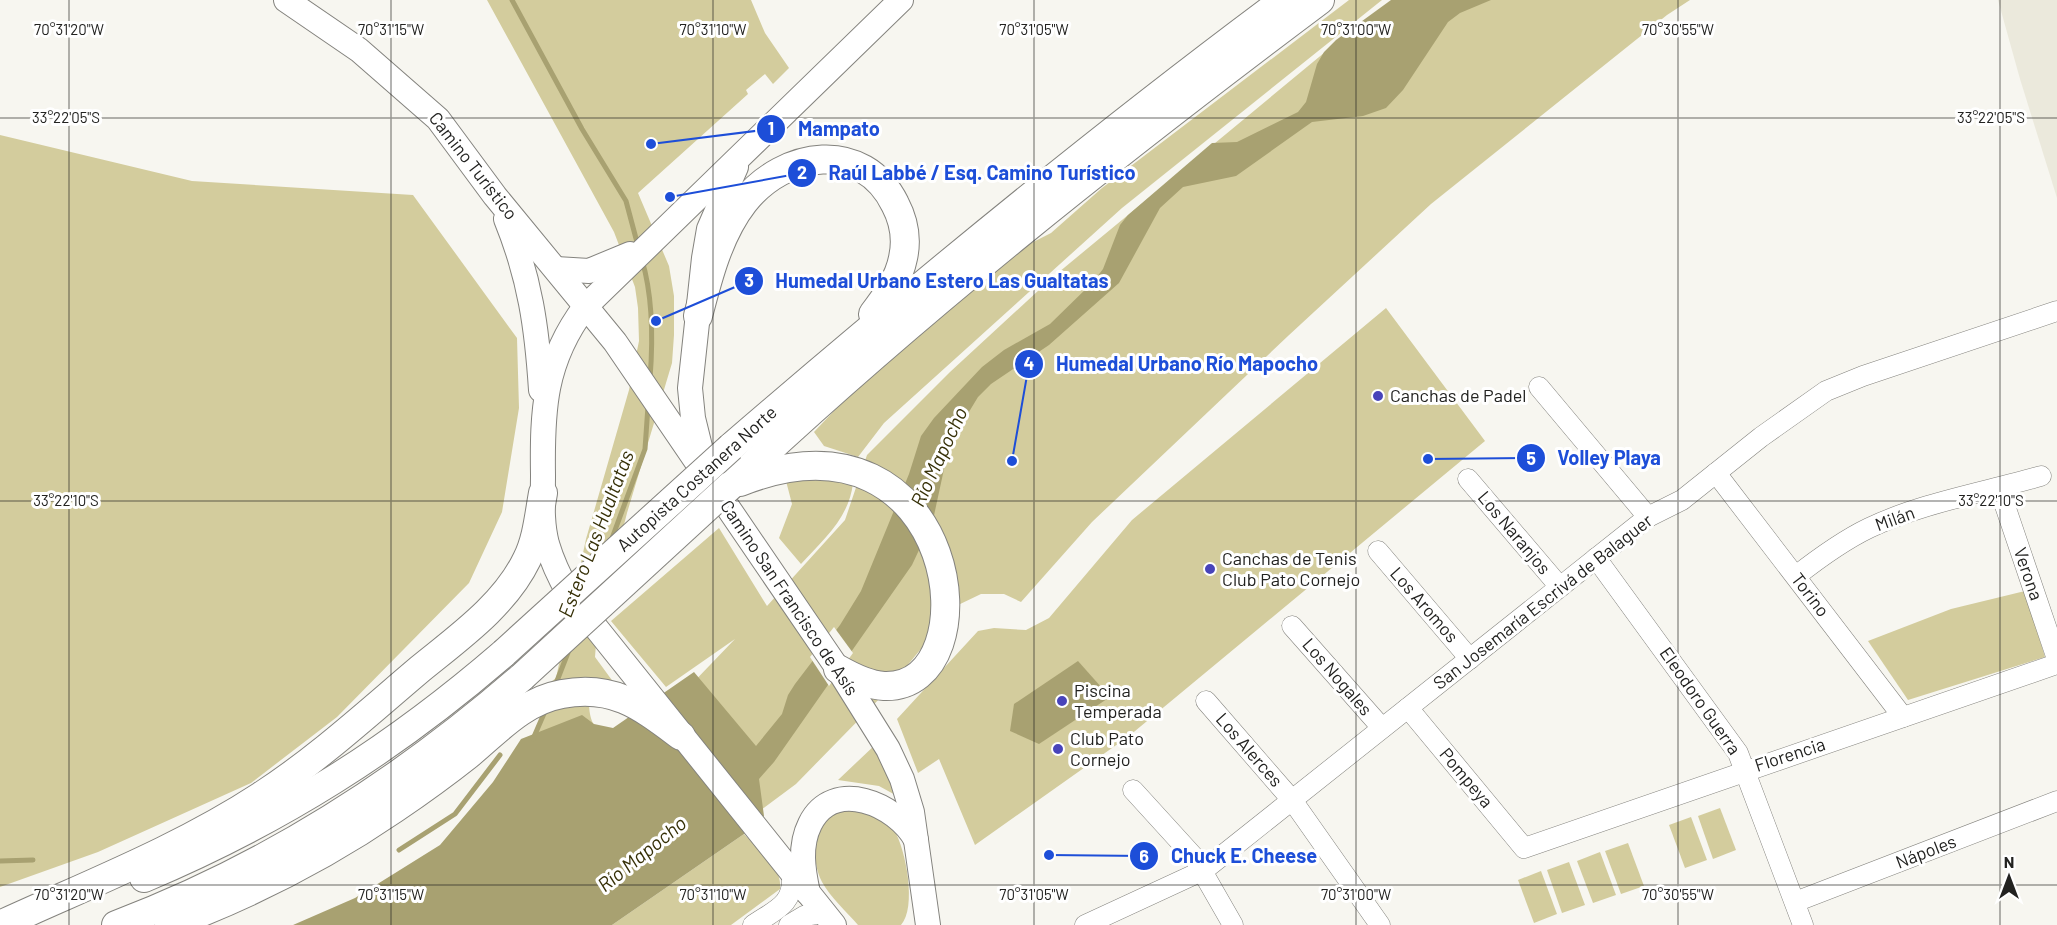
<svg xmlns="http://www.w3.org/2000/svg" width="2057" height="925" viewBox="0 0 2057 925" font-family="Barlow,sans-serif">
<rect width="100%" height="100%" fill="#f7f6f0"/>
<polygon fill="#ebe9dc" points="1998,0 2057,0 2057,198 2020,79"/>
<g fill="#d3cc9d">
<path d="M487 0H751L765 33 789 68 773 84 765 74 746 90 748 94 638 193 669 266 674 296V335L672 363 627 513 597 631 595 657 614 683 589 705C590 722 594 729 609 737L685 691 735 639 666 687 611 621 719 528 767 606 845 520 867 455 950 372 1053 277 1359 24 1393 0H1690L1667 15 1431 204 1288 336 1092 522 1021 602 1004 594H981L956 606 884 694 796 784 733 831 313 925 458 838 532 748 553 691 538 692 556 678 586 539 629 390 639 341 638 308 635 287 614 232Z"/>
<polygon points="1349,0 1382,0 1122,208 884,423 858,457 824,446 814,432 864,379 1004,257 1051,233 1102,188"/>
<polygon points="0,135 192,181 413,195 517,338 519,408 502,512 469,583 337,717 251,783 98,852 0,887"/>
<polygon points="1386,308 1485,441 1129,736 975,845 939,759 918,773 897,719 978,631 994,628 1026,630 1049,618 1132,520"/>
<path d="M806 478 853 483C849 518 824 539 801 564L779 538 792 504 786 481Z"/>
<polygon points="2025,591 2045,657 1908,700 1868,641 1951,609"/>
<polygon points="876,744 899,797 879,786 838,780"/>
<polygon points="1720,808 1736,850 1713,859 1698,816"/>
<path d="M863 809C872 814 889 821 894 830 906 849 917 908 901 925H858C847 912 830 897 822 882 811 860 812 827 835 814 842 810 854 810 863 809Z"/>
<polygon points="1691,817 1707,860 1685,868 1669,825"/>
<path d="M744 834C757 849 783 867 780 889L731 925H612Z"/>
<polygon points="1628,843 1644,886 1621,894 1605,851"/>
<polygon points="1600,852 1616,895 1593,903 1577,861"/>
<polygon points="1569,862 1585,905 1562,913 1547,870"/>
<polygon points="1541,871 1557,914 1534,923 1518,880"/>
</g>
<g fill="#a8a171">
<polygon points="1391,0 1491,0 1460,13 1448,22 1403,90 1386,108 1363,116 1312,122 1236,176 1183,187 1160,208 1119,283 1049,345 991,384 978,397 958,430 946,460 933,520 912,565 774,762 759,779 764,816 744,834 612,925 293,925 355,898 440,845 493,782 521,739 582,715 594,724 613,728 694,672 756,746 782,714 788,695 795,684 840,625 861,591 909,474 921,436 934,418 982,367 1004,350 1050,324 1093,282 1103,269 1120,225 1128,215 1212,143 1237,142 1298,112 1306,102 1317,64 1324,52 1336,40"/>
<polygon points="1078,661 1110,697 1039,744 1010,731 1014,704"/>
</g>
<polygon fill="#f7f6f0" points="834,627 853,653 829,686 810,657"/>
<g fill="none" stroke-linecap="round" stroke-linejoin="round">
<g stroke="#a8a171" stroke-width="5">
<polyline points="512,0 582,129 626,201 638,246"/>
<path d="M642 260C653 297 653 341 650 379"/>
<polyline points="611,541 645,449 648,406"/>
<polyline points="555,686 569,650"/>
<polyline points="533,739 546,709"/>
<polyline points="399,850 455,814 500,755"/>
<polyline points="0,861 33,860"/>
</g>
<g stroke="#84837e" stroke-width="21">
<g id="minor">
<polyline points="1539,387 1648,517"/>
<polyline points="1716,473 1903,717"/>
<polyline points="1468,479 1560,587"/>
<polyline points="1999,488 2057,659"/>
<polyline points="1378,551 1470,659"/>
<polyline points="1596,558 1738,753 1803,925"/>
<path d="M1796 576C1819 558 1842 541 1869 528 1921 503 1986 492 2041 476"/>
<polyline points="1292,626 1382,728"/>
<polyline points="1206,701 1292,800 1380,925"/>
<polyline points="1408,708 1524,848 2057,664"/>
<polyline points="1133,790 1194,857 1233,925"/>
<polyline points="1795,902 2057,801"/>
<path d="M753 925C775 910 794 905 792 875"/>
<polyline points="789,925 804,916 824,913"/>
<polyline points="1085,925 1204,870 1648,517 1682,500 1761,437 1826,391 1863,376 2057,311"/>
</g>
</g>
<g stroke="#84837e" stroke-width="26">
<g id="major">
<polyline points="286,0 359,50 438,119 495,196 615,342 838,669 888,749 902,779 912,812 928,925"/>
<path d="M506 219C530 278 537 328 541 390"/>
<polyline points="556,269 589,271 630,254"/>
<polyline points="704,463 693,418 690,388 704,258 709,229 736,167"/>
<path d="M808 893C803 870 799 846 810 824 833 777 897 804 916 840"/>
<path d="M834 925 569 594C560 578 552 561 547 544 541 521 543 498 543 475 542 411 544 361 585 307L901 0"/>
</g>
</g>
<g stroke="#84837e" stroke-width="30">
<g id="highway">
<path d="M698 316C708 277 719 234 744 202 784 151 863 139 895 204 904 221 907 240 903 258 899 279 886 297 873 314"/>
<path d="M731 447C911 292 1094 141 1284 0"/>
<path d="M740 482C960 395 995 690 884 686 868 685 852 677 838 669"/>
<path d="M730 486C916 311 1116 153 1320 0"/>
<path d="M144 878C279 821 393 749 504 653"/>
<path d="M0 925C87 885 180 849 261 796 318 759 368 713 420 669 458 638 505 605 527 559 537 539 539 515 543 493"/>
<path d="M116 925C267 868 400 783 522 677"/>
<path d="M169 925C249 895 324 857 394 809 419 792 444 774 468 755 497 731 523 701 562 694 614 684 642 707 681 736"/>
</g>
</g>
<use href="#minor" stroke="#fff" stroke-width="20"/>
<use href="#major" stroke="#fff" stroke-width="24"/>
<use href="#highway" stroke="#fff" stroke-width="28"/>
<g stroke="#84837e" stroke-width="30" stroke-linecap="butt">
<g id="highway-bridge">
<polyline points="504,653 731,447"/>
<polyline points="522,677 730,486"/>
</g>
</g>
<use href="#highway-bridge" stroke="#fff" stroke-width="28"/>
</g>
<path fill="none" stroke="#222220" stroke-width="1.5" stroke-opacity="0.45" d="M69 0V925M391 0V925M713 0V925M1034 0V925M1356 0V925M1678 0V925M2000 0V925M0 118H2057M0 501H2057M0 885H2057"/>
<g fill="#4844ba" stroke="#fff" stroke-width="2">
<circle cx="1378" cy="396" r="6"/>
<circle cx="1210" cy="569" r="6"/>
<circle cx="1062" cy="701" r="6"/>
<circle cx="1058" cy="749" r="6"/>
</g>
<g text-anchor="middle" stroke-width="6" stroke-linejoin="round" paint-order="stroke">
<g font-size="18" fill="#222220" stroke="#fff">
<text transform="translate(473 166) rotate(52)" y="6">Camino Turístico</text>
<text transform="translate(697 479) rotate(-42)" y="6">Autopista Costanera Norte</text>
<text transform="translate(1895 519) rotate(-20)" y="6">Milán</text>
<text transform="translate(1514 533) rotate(50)" y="6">Los Naranjos</text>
<text transform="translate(2028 574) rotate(71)" y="6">Verona</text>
<text transform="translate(1810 595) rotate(53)" y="6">Torino</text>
<text transform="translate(789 598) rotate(56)" y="6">Camino San Francisco de Asís</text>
<text transform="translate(1543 602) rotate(-38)" y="6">San Josemaría Escrivá de Balaguer</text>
<text transform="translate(1424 605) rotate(49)" y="6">Los Aromos</text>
<text transform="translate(1337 677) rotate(49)" y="6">Los Nogales</text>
<text transform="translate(1700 701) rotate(55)" y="6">Eleodoro Guerra</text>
<text transform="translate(1249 750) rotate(49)" y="6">Los Alerces</text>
<text transform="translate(1790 755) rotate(-18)" y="6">Florencia</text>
<text transform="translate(1466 778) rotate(50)" y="6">Pompeya</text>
<text transform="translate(1926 852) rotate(-21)" y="6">Nápoles</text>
</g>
<g font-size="18" fill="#222220" stroke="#fff" text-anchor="start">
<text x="1390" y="402">Canchas de Padel</text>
<text x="1222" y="565">Canchas de Tenis<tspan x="1222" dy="21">Club Pato Cornejo</tspan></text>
<text x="1074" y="697">Piscina<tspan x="1074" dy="21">Temperada</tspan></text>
<text x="1070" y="745">Club Pato<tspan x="1070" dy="21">Cornejo</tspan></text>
</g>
<g font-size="20" font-style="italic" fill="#363007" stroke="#fff">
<text transform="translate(939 457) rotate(-65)" y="7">Río Mapocho</text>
<text transform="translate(596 534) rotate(-69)" y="7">Estero Las Hualtatas</text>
<text transform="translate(642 854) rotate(-39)" y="7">Río Mapocho</text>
</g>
</g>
<g font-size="15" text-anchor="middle" fill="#222220" stroke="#fff" stroke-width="6" stroke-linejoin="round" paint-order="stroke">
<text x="69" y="35">70°31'20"W</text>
<text x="391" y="35">70°31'15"W</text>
<text x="713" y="35">70°31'10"W</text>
<text x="1034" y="35">70°31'05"W</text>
<text x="1356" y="35">70°31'00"W</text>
<text x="1678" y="35">70°30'55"W</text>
<text x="66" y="123">33°22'05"S</text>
<text x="1991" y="123">33°22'05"S</text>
<text x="66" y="506">33°22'10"S</text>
<text x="1991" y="506">33°22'10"S</text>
<text x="69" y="900">70°31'20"W</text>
<text x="391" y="900">70°31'15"W</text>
<text x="713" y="900">70°31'10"W</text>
<text x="1034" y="900">70°31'05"W</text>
<text x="1356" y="900">70°31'00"W</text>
<text x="1678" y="900">70°30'55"W</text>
</g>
<path fill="none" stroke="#1d4ed8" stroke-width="2" d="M651 144L771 129M670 197L802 173M656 321L749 281M1012 461L1029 364M1428 459L1531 458M1049 855L1144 856"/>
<g fill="#1d4ed8" stroke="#fff" stroke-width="2">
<circle cx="651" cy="144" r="6"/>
<circle cx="670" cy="197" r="6"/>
<circle cx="656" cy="321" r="6"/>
<circle cx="1012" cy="461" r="6"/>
<circle cx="1428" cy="459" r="6"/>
<circle cx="1049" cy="855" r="6"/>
<circle cx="771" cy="129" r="15"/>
<circle cx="802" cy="173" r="15"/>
<circle cx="749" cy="281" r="15"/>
<circle cx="1029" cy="364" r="15"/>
<circle cx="1531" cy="458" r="15"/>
<circle cx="1144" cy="856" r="15"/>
</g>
<g font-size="18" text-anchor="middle" font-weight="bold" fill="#fff">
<text x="771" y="135">1</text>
<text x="802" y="179">2</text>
<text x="749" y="287">3</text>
<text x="1029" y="370">4</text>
<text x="1531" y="465">5</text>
<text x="1144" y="863">6</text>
</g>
<g font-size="20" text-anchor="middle" font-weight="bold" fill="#1d4ed8" stroke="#fff" stroke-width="6" stroke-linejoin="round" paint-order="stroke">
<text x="839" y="136">Mampato</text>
<text x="982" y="180">Raúl Labbé / Esq. Camino Turístico</text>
<text x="942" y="288">Humedal Urbano Estero Las Gualtatas</text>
<text x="1187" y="371">Humedal Urbano Río Mapocho</text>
<text x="1609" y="465">Volley Playa</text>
<text x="1244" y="863">Chuck E. Cheese</text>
</g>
<g transform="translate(2009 877)" stroke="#ffffff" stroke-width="4.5" paint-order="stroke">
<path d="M0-4.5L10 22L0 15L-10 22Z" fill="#222220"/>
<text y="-9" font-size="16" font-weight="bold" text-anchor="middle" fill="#222220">N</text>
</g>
</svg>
